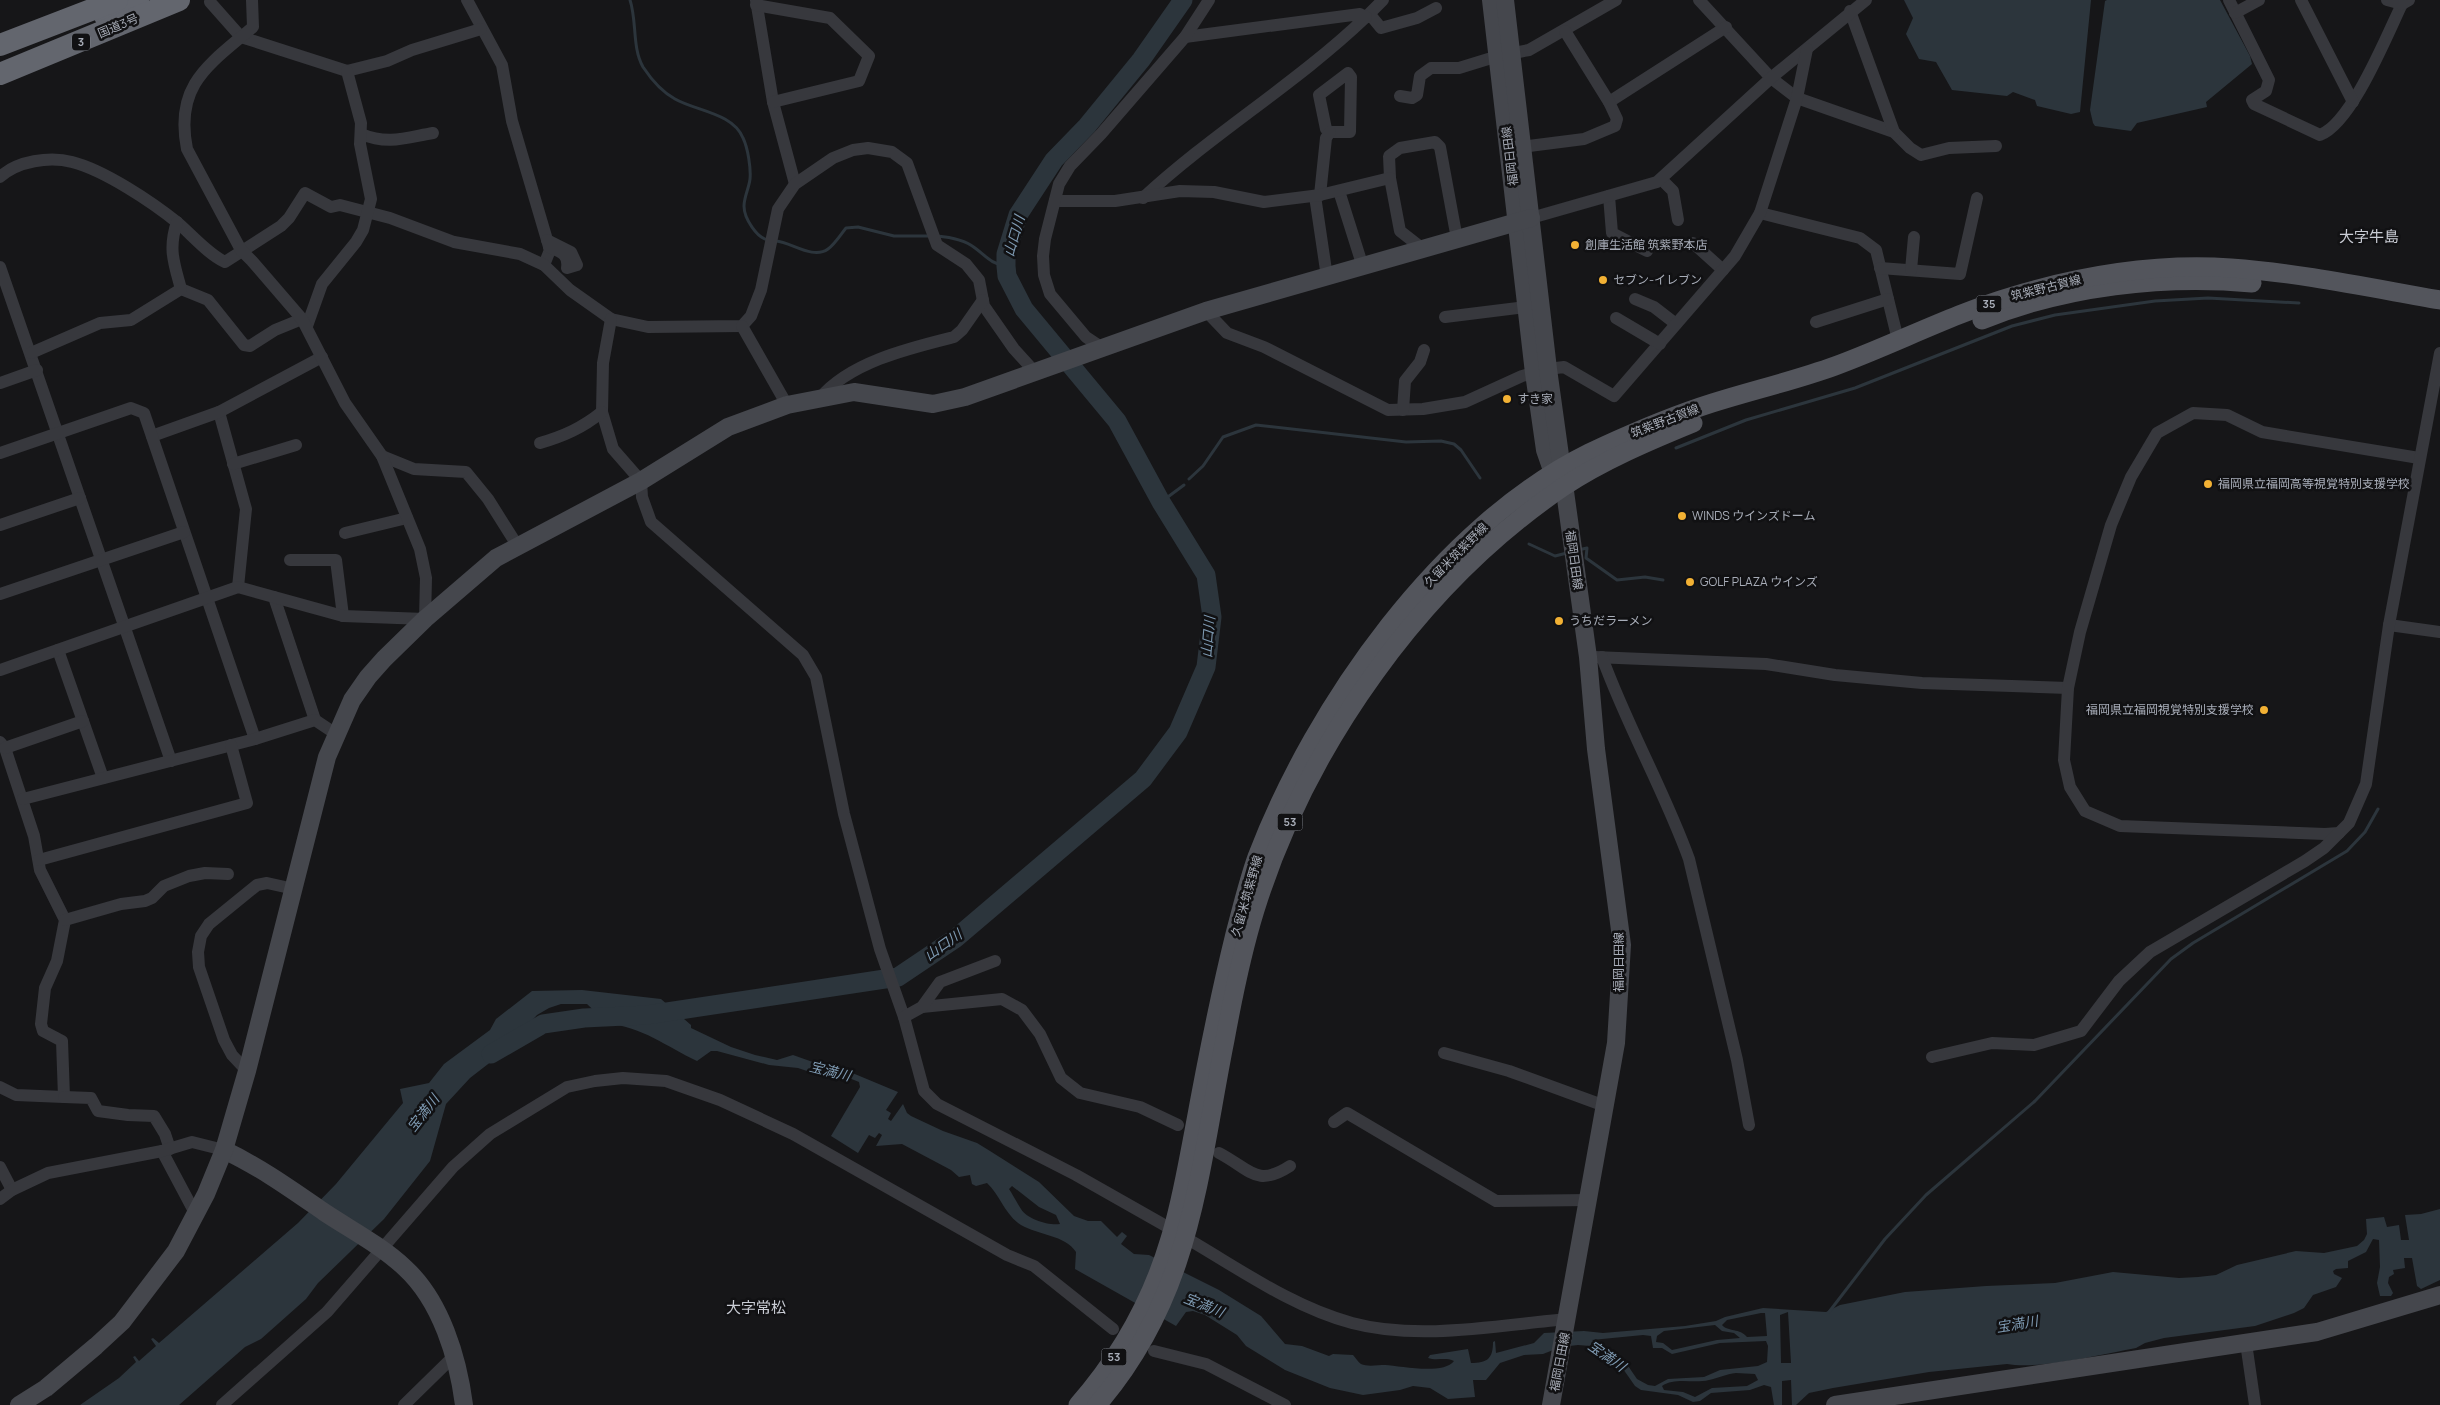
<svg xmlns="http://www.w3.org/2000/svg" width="2440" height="1405" viewBox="0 0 2440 1405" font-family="Manrope,'Noto Sans JP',sans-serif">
<rect width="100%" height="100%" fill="#161618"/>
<g fill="#2c353c" fill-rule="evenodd">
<polygon points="1904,0 2091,0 2080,112 2071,114 2037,106 2035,100 2013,92 2007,96 1952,90 1936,62 1919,59 1906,34 1913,18"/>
<polygon points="2107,0 2220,0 2250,56 2252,64 2206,102 2207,107 2137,123 2131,131 2095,126 2093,123 2090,110 2105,1"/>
<path d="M582 990 661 999 691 1025V1028L731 1047 755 1055 777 1060 793 1055 824 1066 838 1067 898 1092 886 1110 891 1113 888 1119 891 1121 903 1104 907 1113 911 1116 943 1131 977 1143 990 1151 1039 1182 1074 1216 1088 1221H1101L1117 1237 1122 1232 1127 1236 1121 1244 1134 1254 1149 1255 1219 1290 1261 1316 1285 1344 1302 1346 1329 1356 1333 1354 1353 1355C1356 1358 1358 1362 1361 1364 1367 1367 1378 1365 1385 1365 1400 1366 1444 1375 1454 1361 1446 1357 1436 1361 1428 1358L1430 1355 1468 1349 1471 1363C1487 1363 1493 1359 1493 1342L1495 1341 1496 1353 1534 1343 1544 1333 1584 1331 1603 1333 1685 1326 1716 1321 1725 1317 1763 1308 1826 1312 1840 1305 1905 1292 1986 1286 2055 1283 2113 1272 2179 1278 2198 1277 2216 1275 2237 1265 2296 1251 2324 1253 2357 1246 2364 1240 2367 1234 2366 1219 2384 1217 2387 1227 2399 1225 2401 1240H2409L2405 1215 2421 1214 2440 1209V1280L2421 1289 2417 1286 2412 1258H2404L2405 1268 2393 1270 2394 1274 2389 1277 2388 1283 2393 1293 2391 1296H2380L2377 1283 2380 1267 2379 1240 2373 1239 2366 1252 2348 1261V1268L2336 1269 2333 1271 2334 1274 2342 1278 2336 1287 2313 1295 2304 1308 2294 1313 2255 1326 2164 1338 2145 1343 2136 1348C2103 1354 2039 1370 2007 1364L1929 1372 1833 1388 1809 1393 1796 1405H1792L1791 1380 1782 1381V1405H1774L1771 1387 1764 1385 1750 1390 1711 1393 1700 1401 1693 1402 1678 1395 1641 1390 1635 1386 1621 1366 1590 1346 1578 1345 1561 1347 1543 1354 1524 1355 1500 1363 1486 1380H1473L1475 1397 1448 1399 1430 1388 1413 1386 1400 1390 1363 1395 1330 1388 1285 1370 1246 1346 1237 1335 1205 1315 1193 1311 1186 1312 1176 1326 1075 1269 1076 1252C1065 1235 1038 1235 1021 1225 1005 1215 1000 1195 987 1183L976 1186 972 1184 970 1175 959 1177 951 1170 902 1144 876 1146 882 1135 879 1133 875 1138 869 1135 858 1153 831 1136 860 1087 859 1082 844 1076 828 1078 798 1068 769 1065 717 1051H711L697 1061C667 1047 641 1026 608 1024L587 1004H561L549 1008 537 1015 501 1054 470 1078 446 1104 430 1161 384 1219 318 1283 306 1299 261 1339 245 1347 179 1405H80L119 1378 136 1362 133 1357 135 1356 139 1361 156 1346 151 1339 153 1338 159 1343 298 1223 336 1184 403 1103 400 1089 429 1083 444 1064 490 1030 496 1019 532 991ZM1012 1186 1039 1207 1056 1215 1060 1224C1049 1226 1027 1219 1021 1209 1017 1203 1013 1195 1009 1189ZM1788 1312 1791 1363H1781L1780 1315ZM1761 1313H1765L1767 1336 1747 1337C1740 1328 1728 1332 1722 1325L1727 1320ZM1715 1325 1722 1331 1734 1333 1740 1338 1717 1340 1672 1350 1663 1343 1656 1342 1657 1336 1664 1331ZM1643 1335 1651 1336 1653 1348H1662L1672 1354 1720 1343 1766 1341 1768 1346 1767 1362 1758 1366 1720 1370 1704 1377 1668 1379 1655 1386 1648 1385 1637 1379 1624 1360 1616 1357 1592 1340ZM1736 1373 1755 1374 1758 1380 1747 1386 1712 1388 1695 1397 1683 1392 1664 1390 1662 1386C1675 1377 1694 1384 1709 1380 1718 1378 1726 1374 1736 1373Z"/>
</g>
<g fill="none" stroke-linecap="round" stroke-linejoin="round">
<g stroke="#2c353c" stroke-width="3">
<path d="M630 0C637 21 632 48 643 67 651 79 662 92 675 99 696 111 733 113 743 138 748 148 751 169 750 179 749 188 744 197 744 206 744 218 757 239 769 240"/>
<path d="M937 236C949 237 965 240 975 248 986 256 991 264 1006 266"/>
<path d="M776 241C791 242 813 260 828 249 835 244 841 234 846 228L858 227 894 236H930"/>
<polyline points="1676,448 1746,420 1855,388 2012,326 2055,315 2155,301 2208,298 2299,303"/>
<polyline points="1189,479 1203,466 1223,437 1256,425 1406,442 1441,441 1454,444 1461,450 1480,478"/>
<polyline points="1161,502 1184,485"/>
<polyline points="1529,544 1555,556 1567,553"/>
<polyline points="1578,550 1587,548 1586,558 1617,580 1645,577 1663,580"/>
<polyline points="1829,1312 1885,1239 1926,1195 2035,1101 2171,959 2193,943 2347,851 2365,832 2378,809"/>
</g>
<polyline stroke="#2c353c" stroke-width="19" points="491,1054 543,1024 584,1018 647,1015 898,977 956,938 1143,779 1178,732 1206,667 1212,617 1206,575 1161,502 1117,421 1024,309 1007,276 1006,266 1006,254 1018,215 1054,160 1087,126 1141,60 1183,0"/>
<g stroke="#37383d" stroke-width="12">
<polyline points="467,0 502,65 512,121 550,250 544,265"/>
<polyline points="756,0 773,102 795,184"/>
<polyline points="1699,0 1771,78 1797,98 1894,132 1910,148 1921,155 1949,148 1996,146"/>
<path d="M2229 0 2269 80 2266 91 2252 100 2254 104 2320 135C2352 123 2387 35 2402 4"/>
<polyline points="2301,0 2353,102"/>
<polyline points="2387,0 2402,4 2409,0"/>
<polyline points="210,2 241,37 347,71 387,61 412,50 481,29"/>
<polyline points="756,5 830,18 869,56 859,81 773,102"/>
<polyline points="1850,11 1894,132"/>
<polyline points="2235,13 2259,0"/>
<polyline points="1366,17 1372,17 1381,28 1417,18 1436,8"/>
<polyline points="1366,17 1383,0"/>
<polygon points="1348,73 1351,77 1350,132 1330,132 1326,129 1319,95"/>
<polyline points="1400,96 1412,98 1417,95 1420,76 1431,68 1459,68 1498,56 1529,50 1616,0"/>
<polyline points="1609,102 1726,27"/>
<path d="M361 134C388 145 405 138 433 133"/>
<polyline points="1521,147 1584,139 1615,126 1617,119 1609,102 1565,31"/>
<path d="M0 177C17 161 50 156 72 162 104 170 152 202 178 223 192 235 208 254 225 262L281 226 289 218 305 193 331 207 340 205 390 218 454 242 520 254 544 265 570 290 611 319 648 327 742 326 751 316 761 290 778 209 795 184 833 158 853 150 868 148 892 152 907 163 937 245 966 264 979 280 984 306 1014 349 1034 371"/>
<polyline points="1390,178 1389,156 1400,148 1435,142 1440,147 1457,239"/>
<polyline points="1661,179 1673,191 1678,220"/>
<polyline points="1339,191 1363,267"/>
<polyline points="1320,195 1326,138 1330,132"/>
<polyline points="1315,196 1327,277"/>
<polyline points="1609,196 1612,233 1647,251"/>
<path d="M1143 198C1213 133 1297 83 1366 17L1360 14 1185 37"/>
<polyline points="1055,201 1115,201 1180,191 1214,192 1264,202 1320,195 1390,178 1400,231 1423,249"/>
<polyline points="1760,213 1860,238 1876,250 1898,340"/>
<polyline points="1531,218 1657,182 1771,78 1866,0"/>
<path d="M547 240 571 252 577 265 567 268C569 254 561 252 549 247"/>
<polyline points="1693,243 1723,270"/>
<polyline points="0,267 171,761"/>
<polyline points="1880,268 1960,274 1977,198"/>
<polyline points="1911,270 1914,237"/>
<polyline points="181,289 208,300 244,345 250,346 275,330 302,319"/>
<polyline points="1635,299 1654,307 1676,324"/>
<polyline points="1206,311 1227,333 1264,347 1388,410 1423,409 1465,402 1522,376 1548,369 1564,367 1614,396 1735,256 1760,213 1797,98 1807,49"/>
<polyline points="1445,317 1526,307"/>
<polyline points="1616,318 1660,344"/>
<polyline points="611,319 603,363 602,412 613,449 641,481 642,497 651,522 803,655 816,677 844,814 880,949 904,1017 924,1091 937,1104 1076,1175 1173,1230"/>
<polyline points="1816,322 1888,299"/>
<polyline points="307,326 322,284 356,242 363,230 371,199 360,144 361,123 347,71"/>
<polyline points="742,326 787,405"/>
<polyline points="1101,347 1086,337 1050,294 1044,275 1043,256 1045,239 1059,184 1070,166 1101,134 1185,37 1209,0"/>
<path d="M31 353 100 323 131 320 181 289C174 263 168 249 177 222"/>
<polyline points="0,383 37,370"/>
<path d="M820 398C850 362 910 348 954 337L962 330 983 300"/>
<polyline points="1403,410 1405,381 1420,362 1424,350"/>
<polyline points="219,412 246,509 238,587"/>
<polyline points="152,436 219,412 322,357"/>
<path d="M540 443C564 436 582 428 602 412"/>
<polyline points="0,453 131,408 144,413 255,739"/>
<polyline points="382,456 414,469 466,472 488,499 517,545"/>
<polyline points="233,464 296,445"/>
<polyline points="0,525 80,498"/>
<polyline points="345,533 407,518"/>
<polyline points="290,560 336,560 343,616"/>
<polyline points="0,594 184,532"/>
<polyline points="274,597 315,720"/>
<polyline points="2389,625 2440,632"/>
<polyline points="58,650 103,778"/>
<polyline points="1594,657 1766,664 1835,675 1922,683 2068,688"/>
<path d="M1602 657C1627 726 1664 790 1689 859L1737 1060 1749 1125"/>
<path d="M0 670 238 587 343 616 425 619 426 578 420 549 382 456 345 403 302 319 252 261 241 250 187 149C174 84 210 64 253 27L252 0"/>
<polyline points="0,742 5,748 34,836 40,870 65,920 57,961 45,988 41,1024 43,1031 62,1041 64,1097 16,1095 0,1087"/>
<polyline points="5,748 83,721"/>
<polyline points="23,799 255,739 315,720 336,734"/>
<polyline points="2339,833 2325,834 2120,826 2085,811 2070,787 2064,760 2068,688 2080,632 2111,525 2131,477 2157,433 2193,413 2227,415 2262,432 2419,458"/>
<polyline points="39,860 247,803 231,745"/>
<polyline points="65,920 121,904 145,901 152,898 164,886 189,876 205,873 228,874"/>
<polyline points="922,1007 1002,999 1022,1010 1040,1034 1061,1078 1080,1093 1140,1107 1178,1125"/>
<polyline points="904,1017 922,1007 940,982 995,961"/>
<polyline points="1444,1053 1509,1071 1605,1106"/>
<polyline points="1932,1057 1992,1043 2034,1045 2081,1031 2119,981 2150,952 2305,861 2324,848 2349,823 2366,784 2389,625 2440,353"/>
<polyline points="247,1071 232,1055 224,1040 199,967 198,952 201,936 209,924 257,885 267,883 294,889"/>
<polyline points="64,1097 91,1098 98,1111 128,1115 154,1116 165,1134 170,1149"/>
<polyline points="1334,1122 1347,1113 1496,1201 1589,1200"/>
<polyline points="162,1151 196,1215"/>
<path d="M1219 1153C1250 1169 1256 1188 1290 1166"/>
<polyline points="0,1167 12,1190"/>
<polyline points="0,1199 12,1190 48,1173 162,1151 192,1142 224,1150"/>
<path d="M1186 1238C1238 1268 1292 1307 1352 1323 1419 1341 1499 1325 1568 1319"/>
<polyline points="2246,1343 2255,1405"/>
<polyline points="1154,1351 1206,1364 1285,1405"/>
<polyline points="222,1405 327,1312 453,1167 490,1134 567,1087 595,1081 623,1078 666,1081 720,1100 793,1134 1007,1255 1034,1266 1113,1329"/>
<polyline points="404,1405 454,1356"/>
</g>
<g stroke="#45474d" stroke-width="18">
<polyline points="1491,0 1534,373 1545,450 1553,473 1559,480"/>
<polyline points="1505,0 1548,369 1588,657 1596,749 1622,945 1616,1043 1551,1405"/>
<path d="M224 1150C260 1167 292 1190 324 1212 351 1230 382 1246 405 1268 441 1301 458 1358 464 1405"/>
<polyline points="19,1405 46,1388 96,1346 122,1322 176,1251 206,1194 224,1150 247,1071 327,757 352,700 368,677 384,659 425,619 496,558 641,481 728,427 787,405 854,392 933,404 965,397 1206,311 1531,218"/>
<polyline points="1835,1405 2317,1332 2440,1295"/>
</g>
<g stroke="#53555c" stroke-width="19">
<path d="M1982 320C2065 286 2163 275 2252 283"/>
<path d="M1078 1405C1120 1357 1152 1300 1170 1239 1181 1204 1187 1167 1194 1131 1206 1065 1219 999 1235 934 1242 908 1248 882 1257 857 1315 705 1441 526 1589 453 1625 436 1662 420 1700 407 1745 392 1791 382 1835 366 1895 344 1952 314 2013 296 2083 275 2158 263 2231 268 2301 273 2371 288 2440 300"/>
<path d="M1097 1405C1192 1295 1198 1175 1225 1040 1233 996 1242 952 1255 910 1306 746 1420 584 1563 487 1602 461 1649 441 1693 423"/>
</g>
<g stroke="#63666e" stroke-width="22">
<polyline points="105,16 138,0"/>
<polyline points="0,45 117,0"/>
<polyline points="0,74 179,0"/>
</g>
</g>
<g fill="#f2b134" stroke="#111113" stroke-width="2">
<circle cx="1575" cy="245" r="5"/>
<circle cx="1603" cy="280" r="5"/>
<circle cx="1507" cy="399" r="5"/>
<circle cx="2208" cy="484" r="5"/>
<circle cx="1682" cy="516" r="5"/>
<circle cx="1690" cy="582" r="5"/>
<circle cx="1559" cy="621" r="5"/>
<circle cx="2264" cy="710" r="5"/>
</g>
<g text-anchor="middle" stroke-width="5" stroke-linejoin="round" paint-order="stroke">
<g fill="#111113" stroke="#7b7e86" stroke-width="1">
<rect x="72" y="33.5" width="18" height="17" rx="4"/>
<rect x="1976.5" y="295.5" width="25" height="17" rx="4"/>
<rect x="1277.5" y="813.5" width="25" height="17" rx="4"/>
<rect x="1101.5" y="1348.5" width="25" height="17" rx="4"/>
</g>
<g font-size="11" font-weight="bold" fill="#a8adb8">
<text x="81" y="46">3</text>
<text x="1989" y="308">35</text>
<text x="1290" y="826">53</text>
<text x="1114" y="1361">53</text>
</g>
<g font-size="12" fill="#a8adb8" stroke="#111113">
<text transform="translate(118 26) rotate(-23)" y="4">国道3号</text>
<text transform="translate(1510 156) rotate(-97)" y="4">福岡日田線</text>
<text transform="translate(2046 288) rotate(-14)" y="4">筑紫野古賀線</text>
<text transform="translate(1665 421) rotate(-21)" y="4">筑紫野古賀線</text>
<text transform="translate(1456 555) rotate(-45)" y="4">久留米筑紫野線</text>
<text transform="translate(1574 560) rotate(82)" y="4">福岡日田線</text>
<text transform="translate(1247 896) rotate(-74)" y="4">久留米筑紫野線</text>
<text transform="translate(1619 962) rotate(-90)" y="4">福岡日田線</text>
<text transform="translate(1560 1362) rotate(-79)" y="4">福岡日田線</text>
</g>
<g font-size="12" fill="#a8adb8" stroke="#111113" text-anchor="start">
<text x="1585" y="249">創庫生活館 筑紫野本店</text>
<text x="1613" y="284">セブン-イレブン</text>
<text x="1517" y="403">すき家</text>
<text x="2218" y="488">福岡県立福岡高等視覚特別支援学校</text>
<text x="1692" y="520">WINDS ウインズドーム</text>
<text x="1700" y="586">GOLF PLAZA ウインズ</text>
<text x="1569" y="625">うちだラーメン</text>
<text x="2254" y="714" text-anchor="end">福岡県立福岡視覚特別支援学校</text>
</g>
<g font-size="14" font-style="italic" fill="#7f9bb3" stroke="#111113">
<text transform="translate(1014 236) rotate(-74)" y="5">山口川</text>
<text transform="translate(1208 637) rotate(-85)" y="5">山口川</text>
<text transform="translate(943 945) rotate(-35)" y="5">山口川</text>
<text transform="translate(830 1071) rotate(14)" y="5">宝満川</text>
<text transform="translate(423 1113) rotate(-52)" y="5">宝満川</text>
<text transform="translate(1204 1305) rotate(22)" y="5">宝満川</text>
<text transform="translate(2017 1324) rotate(-9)" y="5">宝満川</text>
<text transform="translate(1607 1356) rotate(35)" y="5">宝満川</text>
</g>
<g font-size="15" fill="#c9ccd4" stroke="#111113">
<text x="2369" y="242">大字牛島</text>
<text x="756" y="1313">大字常松</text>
</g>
</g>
</svg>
